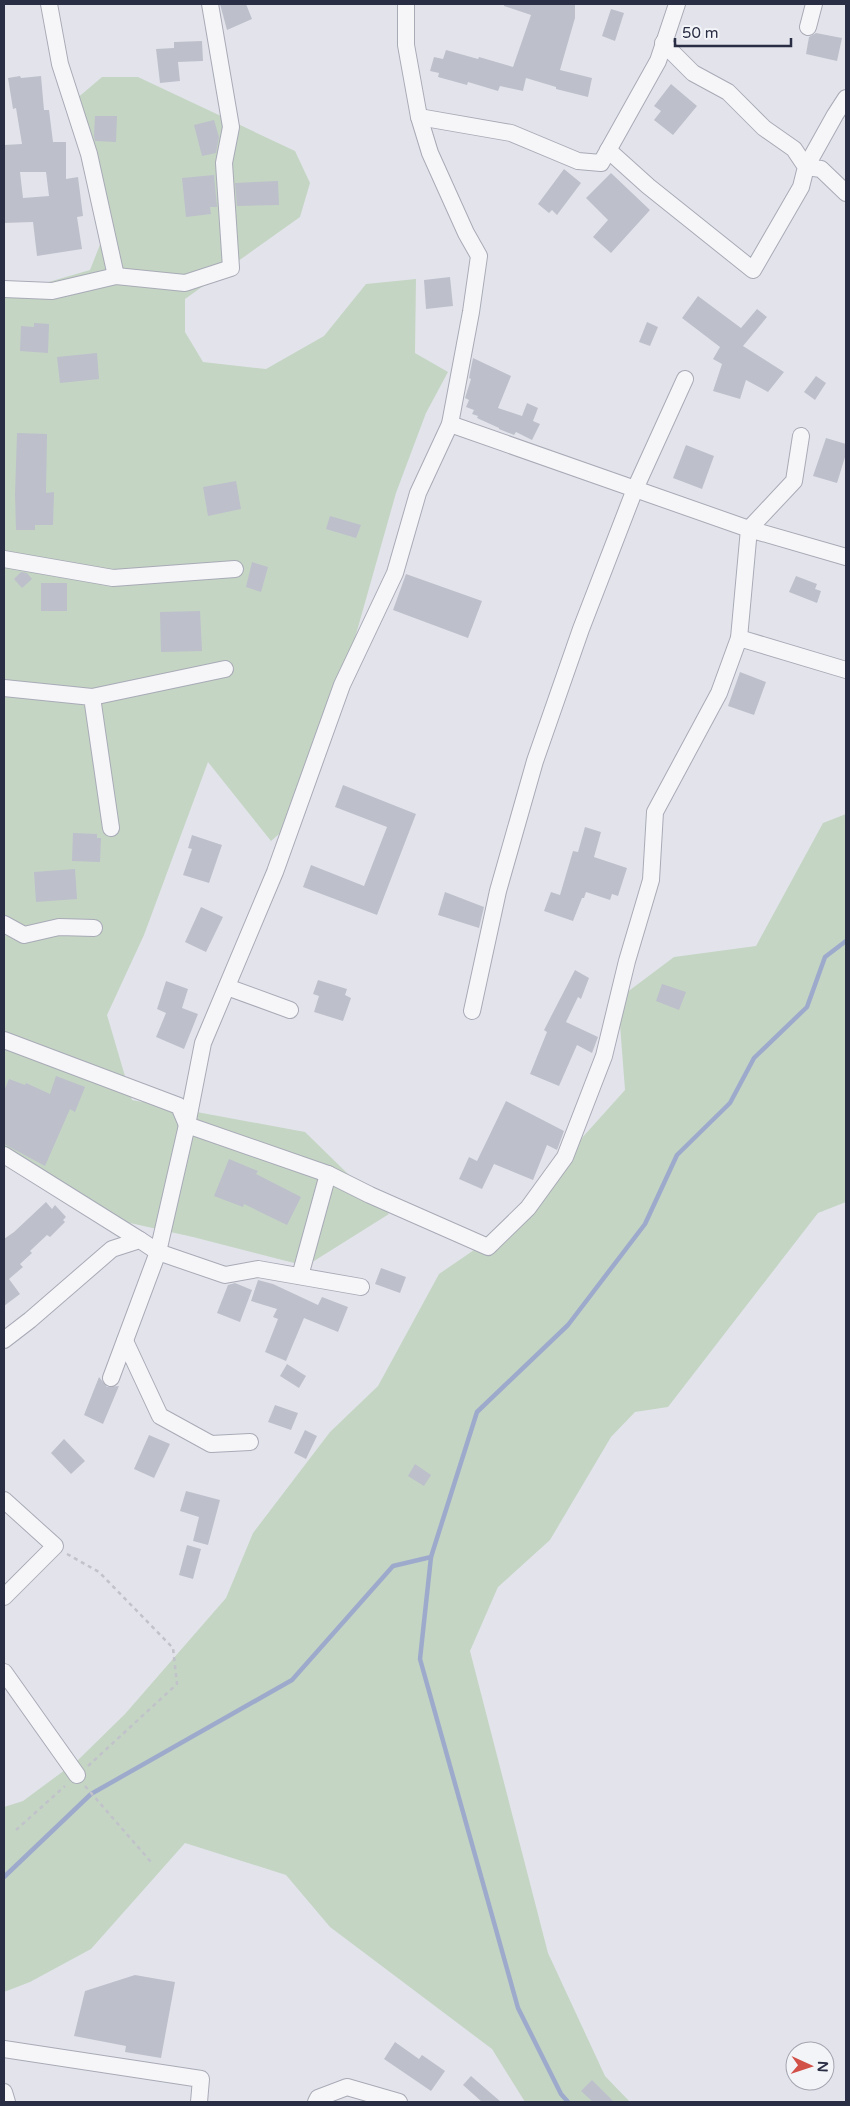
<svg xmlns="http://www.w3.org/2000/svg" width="850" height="2106" viewBox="0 0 850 2106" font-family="'Varela Round',sans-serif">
<rect width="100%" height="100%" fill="#e3e4eb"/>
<g fill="#c4d5c4">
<polygon points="102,77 138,77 295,151 310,183 300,217 185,299 185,332 203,362 266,369 324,336 366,284 416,279 415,353 448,372 426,413 396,493 306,811 271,841 208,762 144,935 107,1015 132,1100 305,1132 389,1214 306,1266 193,1237 103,1217 4,1149 4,295 90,270 103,237 77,141 75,100"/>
<polygon points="846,814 846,1202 818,1213 668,1407 635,1412 611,1437 550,1540 498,1587 470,1651 548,1953 605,2076 630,2102 525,2102 492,2049 330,1927 286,1875 185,1843 91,1949 30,1982 4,1992 4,1807 23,1801 77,1761 125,1714 226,1598 253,1533 330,1432 378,1386 439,1274 493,1237 625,1090 618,999 674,957 756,946 823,823"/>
</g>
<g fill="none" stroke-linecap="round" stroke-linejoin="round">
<g stroke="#9eaacc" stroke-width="4.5">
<polyline points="4,1877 91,1794 292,1680 393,1566 431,1557"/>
<polyline points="568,2102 561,2094 518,2008 420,1659 431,1557 477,1412 568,1325 645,1224 677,1155 730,1103 754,1058 807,1007 825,957 846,941"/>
</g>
</g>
<g fill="#bdbfcb" fill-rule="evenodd">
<polygon points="220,4 246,4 252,19 227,30"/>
<polygon points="504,4 575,4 575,18 560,70 592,78 588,97 556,89 556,87 526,78 523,91 500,86 498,91 468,82 467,85 438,77 439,73 430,71 434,57 443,59 446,50 478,59 479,57 513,67 531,15 504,6"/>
<polygon points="611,9 624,13 615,41 602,36"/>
<polygon points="816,33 842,38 837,61 806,54 809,37"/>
<polygon points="202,41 203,61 178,62 180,81 160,83 156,49 174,48 174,42"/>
<path d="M20 76 21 78 41 76 44 110H49L53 142H66V179L78 177 83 216 77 217 82 249 37 256 33 222 4 223V145L22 144 16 108 13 109 8 78ZM20 172H46L49 196 23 198Z"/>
<polygon points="671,84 697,106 673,135 654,120 661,111 654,106"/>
<polygon points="95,116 117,116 116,142 95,141 94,136"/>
<polygon points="214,120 219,137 216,153 202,156 194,125"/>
<polygon points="564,169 581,183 557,215 552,210 549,213 538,204"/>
<polygon points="611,173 650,210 611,253 593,237 608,220 586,198"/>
<polygon points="214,175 217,207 210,207 211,214 186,217 182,178"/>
<polygon points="278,181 279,205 237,206 235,183"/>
<polygon points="450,277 453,306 426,309 424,280"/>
<polygon points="698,296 741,328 757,309 767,317 743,346 784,372 768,392 746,380 740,399 713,391 722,364 713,359 720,347 682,318"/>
<polygon points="647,322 658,327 650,346 639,342"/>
<polygon points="34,323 49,324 48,353 20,351 21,326 34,327"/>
<polygon points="97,353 99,379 60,383 57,357"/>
<polygon points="473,358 511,376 498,408 522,416 527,403 538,408 533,421 540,424 532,440 516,432 514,435 499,429 499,428 477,418 478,416 472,414 474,410 466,407 469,400 465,398 471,379 469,378"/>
<polygon points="816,376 826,383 815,400 804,392"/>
<polygon points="17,433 47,434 46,493 54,492 53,525 35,525 35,530 16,530 15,494"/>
<polygon points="826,438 846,444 846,454 837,483 813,476"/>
<polygon points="686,445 714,456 702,489 673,478"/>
<polygon points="236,481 241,509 208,516 203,487"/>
<polygon points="330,516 361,525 356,538 326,529"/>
<polygon points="252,562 268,567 261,592 246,587"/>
<polygon points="21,572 27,573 32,579 22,588 14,579"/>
<polygon points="406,574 482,601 468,638 393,610"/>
<polygon points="796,576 817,584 815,589 821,591 817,603 789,592"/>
<rect x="41" y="583" width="26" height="28"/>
<polygon points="200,611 202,651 161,652 160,612"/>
<polygon points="740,672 766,682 754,715 728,706"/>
<polygon points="343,785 416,814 377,915 303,887 311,865 364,886 387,827 335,807"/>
<polygon points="585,827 601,832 594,857 627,868 618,896 612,894 610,900 586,892 584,898 582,898 573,921 544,911 551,892 560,895 573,851 578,852"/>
<polygon points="73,833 97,834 97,838 101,838 100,862 72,861"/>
<polygon points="192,835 222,845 209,883 183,875 192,849 188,848"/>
<polygon points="75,869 77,899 36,902 34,872"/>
<polygon points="445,892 484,907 479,928 438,915"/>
<polygon points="201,907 223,917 206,952 185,942"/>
<polygon points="575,970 589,978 581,999 578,997 566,1022 598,1037 592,1053 577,1045 559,1086 530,1074 547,1032 544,1030"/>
<polygon points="318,980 347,989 345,995 351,998 343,1021 314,1012 319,996 313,994"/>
<polygon points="166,981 188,989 182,1008 198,1014 184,1049 156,1037 166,1013 157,1009"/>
<polygon points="662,984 686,992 679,1010 656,1001"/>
<polygon points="56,1076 85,1087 75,1112 70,1109 45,1166 4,1144 4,1091 9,1079 25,1085 26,1083 50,1094"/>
<polygon points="506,1101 564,1131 557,1150 547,1145 533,1180 494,1164 482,1189 459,1179 469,1157 477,1161"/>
<polygon points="229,1159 258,1171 256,1174 301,1197 287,1225 244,1204 243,1207 214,1196"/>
<polygon points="46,1202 52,1209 55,1205 66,1217 63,1220 65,1222 50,1237 47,1235 30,1251 32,1253 20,1264 23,1267 9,1279 20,1294 4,1306 4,1239 14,1232"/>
<polygon points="381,1268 406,1277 400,1293 375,1284"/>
<polygon points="258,1280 273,1284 318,1305 322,1297 348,1307 338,1332 304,1318 286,1361 265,1352 278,1319 273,1317 277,1309 251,1301"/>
<polygon points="235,1283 252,1290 240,1322 217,1313 228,1285"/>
<polygon points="287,1364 306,1376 299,1388 280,1376"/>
<polygon points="99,1377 107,1387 119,1386 103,1424 84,1415"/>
<polygon points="275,1405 298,1413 291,1430 268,1422"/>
<polygon points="305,1430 317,1436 306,1459 294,1453"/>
<polygon points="149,1435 170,1444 154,1478 134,1469"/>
<polygon points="64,1439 85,1461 71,1474 51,1453"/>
<polygon points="415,1464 431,1475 424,1486 408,1476"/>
<polygon points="186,1491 220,1500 208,1545 193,1541 199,1517 180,1511"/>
<polygon points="187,1545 201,1549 193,1579 179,1575"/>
<polygon points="135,1975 175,1982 161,2058 125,2052 126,2046 74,2036 85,1991"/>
<polygon points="395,2042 419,2059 422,2055 445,2071 431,2091 384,2059"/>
<polygon points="471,2076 501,2102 482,2102 463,2085"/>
<polygon points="592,2080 614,2102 593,2102 581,2091"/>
</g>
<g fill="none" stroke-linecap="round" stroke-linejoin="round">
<g stroke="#a8aab6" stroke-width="18">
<g id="minor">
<polyline points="49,4 60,64 89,154 116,276"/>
<polyline points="808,27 814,4"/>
<polyline points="846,98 835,115 806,167 821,169 846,193"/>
<polyline points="419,117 511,133 578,161 601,163 658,61 677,4"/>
<polyline points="608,150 648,186 753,270 801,187 806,167 794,149 764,128 728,92 693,73 663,43"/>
<polyline points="4,289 52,291 116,276 185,283 231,268 224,163 231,127 210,4"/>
<polyline points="450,424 749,529 846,557"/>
<polyline points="4,559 113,578 235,569"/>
<polyline points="739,638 846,670"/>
<polyline points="4,688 92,697 111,828"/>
<polyline points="92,697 225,669"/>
<polyline points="4,924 24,935 59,927 94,928"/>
<polyline points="227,987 290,1010"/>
<polyline points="472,1011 498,891 535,761 581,629 635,489 685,379"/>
<polyline points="4,1040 179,1106 187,1125 328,1174 370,1195 488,1247 528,1208 565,1157 604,1056 627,961 651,880 655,812 719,693 739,638 749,529 794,481 801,436"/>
<polyline points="4,1155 140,1240"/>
<polyline points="300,1276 328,1174"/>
<polyline points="4,1340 30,1320 112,1249 140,1240 158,1252 225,1275 258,1269 361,1287"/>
<polyline points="125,1341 160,1416 211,1444 250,1442"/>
<polyline points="111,1378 158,1252 187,1125 203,1043 275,872 342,685 395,573 418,493 450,424 471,312 479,256 466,233 430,153 419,117 406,45 406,4"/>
<polyline points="4,1500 55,1546 4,1597"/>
<polyline points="4,1672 77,1775"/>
<polyline points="4,2049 201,2079 199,2102"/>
<polyline points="4,2092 7,2102"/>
<polyline points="316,2102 318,2098 347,2087 399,2102"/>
</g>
</g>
<g stroke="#c1c2ca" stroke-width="2.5" stroke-dasharray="4 4" stroke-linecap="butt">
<polyline points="67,1554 99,1572 173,1648 177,1684 88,1766"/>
<polyline points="85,1786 151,1862"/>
<polyline points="16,1830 65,1786"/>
</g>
<use href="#minor" stroke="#f6f6f9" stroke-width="16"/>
</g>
<rect width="850" height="2106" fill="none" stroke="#2a2e44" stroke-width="10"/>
<g transform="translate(810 2066) rotate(93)"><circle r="24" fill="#f3f4f8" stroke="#a3a5b0"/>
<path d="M0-4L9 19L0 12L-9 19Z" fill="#d15047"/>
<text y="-8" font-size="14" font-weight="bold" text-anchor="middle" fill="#2a2e44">N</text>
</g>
<path d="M675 38v8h116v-8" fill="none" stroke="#2a2e44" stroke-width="2.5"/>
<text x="682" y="38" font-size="15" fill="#2a2e44" stroke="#f3f4f8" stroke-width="4" paint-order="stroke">50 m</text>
</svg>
